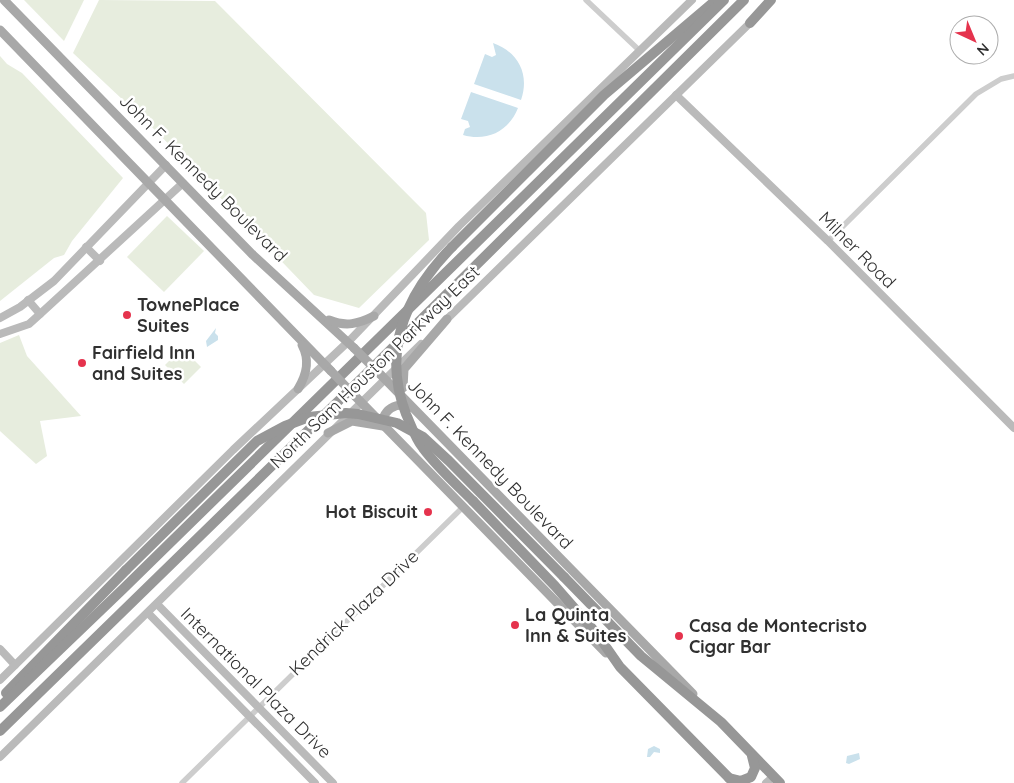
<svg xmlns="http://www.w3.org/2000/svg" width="1014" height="783" viewBox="0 0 1014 783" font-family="Quicksand,sans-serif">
<rect width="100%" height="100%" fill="#fff"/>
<g fill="#e7edde">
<polygon points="24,0 84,0 64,41"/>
<polygon points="99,0 215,1 426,213 429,240 359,308 314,295 156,131 73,53"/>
<polygon points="0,56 7,64 22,73 123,178 72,241 64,255 54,258 0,301"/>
<polygon points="167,216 204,251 164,292 127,257"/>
<polygon points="19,335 27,356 81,416 40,421 47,456 36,464 0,431 0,343"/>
<polygon points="182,348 201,367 184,384 165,365"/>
</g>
<g fill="#cae1ec">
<path d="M493 43C518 52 530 74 521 100L474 84 485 54 492 57 496 55Z"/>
<path d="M471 92 518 108C509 131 487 142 463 135L465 129 470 127 468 121 461 119Z"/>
<polygon points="216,328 215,333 218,336 218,340 207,347 206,341"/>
<polygon points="654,746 660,749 660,753 654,752 650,757 647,757 648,749"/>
<polygon points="859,753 860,759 849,764 846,763 847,756"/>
</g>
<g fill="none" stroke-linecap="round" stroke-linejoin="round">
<g stroke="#cdcdcd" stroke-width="5.5">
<polyline points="586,0 640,51"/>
<polyline points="828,241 976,94 1001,79 1014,76"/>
<polyline points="182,783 463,507"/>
</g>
<g stroke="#bababa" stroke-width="8">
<polyline points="676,95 828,241 1014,428"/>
<polyline points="86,247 100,261"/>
<polyline points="28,300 40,314"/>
<polyline points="0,318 20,307 54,281 166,165"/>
<polyline points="444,322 752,21"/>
<polyline points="0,334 29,324 39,315 183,183"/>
<polyline points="157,604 333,783"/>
<polyline points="148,613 315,783"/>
<polyline points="0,649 15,665"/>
<polyline points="0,680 233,450 351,339 459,226 692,0"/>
<polyline points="0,757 421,344"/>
<polyline points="766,783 773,777"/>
</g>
<g stroke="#a8a8a8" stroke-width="9">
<polyline points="4,0 253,255 354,348"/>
<polyline points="0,30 331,371"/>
<path d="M329 320C346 327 358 324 374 316"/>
<polyline points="379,373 693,694"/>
<polyline points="403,388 404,369 447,319"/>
<path d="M298 389C307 374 310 360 302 345"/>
<polyline points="355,396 606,653"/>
<path d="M386 426 383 418C387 409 393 405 403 405L407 409"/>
<polyline points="328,433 352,421 383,426"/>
</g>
<g stroke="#979797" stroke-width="10">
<polyline points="750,23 771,0"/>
<polyline points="452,247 604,95 715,1"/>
<polyline points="473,501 555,586 597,634 620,667 734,783"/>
<polyline points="564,577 641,656 721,722 780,783"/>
<polyline points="6,693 126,570"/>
<polyline points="0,707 123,589 724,0"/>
<polyline points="0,731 361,379 744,0"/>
<polyline points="729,778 741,781 751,777 755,768 752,756"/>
</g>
<g stroke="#a8a8a8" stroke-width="9">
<polyline points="354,348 379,373"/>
<polyline points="331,371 355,396"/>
</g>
<g stroke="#979797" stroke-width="10">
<path d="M452 247C406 294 381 349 406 414 411 425 415 438 423 448 437 467 456 484 473 501"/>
<polyline points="126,570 257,441 285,426 309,417 346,413 358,414 397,423 423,437 449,461 564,577"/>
</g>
</g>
<g fill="#e5334d" stroke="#fff" stroke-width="2">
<circle cx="127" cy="315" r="5"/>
<circle cx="82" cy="363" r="5"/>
<circle cx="428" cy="512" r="5"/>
<circle cx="515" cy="625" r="5"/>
<circle cx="679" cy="636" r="5"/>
</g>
<g text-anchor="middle" stroke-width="5" stroke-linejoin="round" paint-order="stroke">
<g font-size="18" fill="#303030" stroke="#fff">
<text transform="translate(203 178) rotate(45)" y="6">John F. Kennedy Boulevard</text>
<text transform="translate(857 250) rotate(45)" y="6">Milner Road</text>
<text transform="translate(375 367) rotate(-44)" y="6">North Sam Houston Parkway East</text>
<text transform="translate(490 464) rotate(46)" y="6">John F. Kennedy Boulevard</text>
<text transform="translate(354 613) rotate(-44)" y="6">Kendrick Plaza Drive</text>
<text transform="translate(256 683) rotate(45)" y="6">International Plaza Drive</text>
</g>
<g font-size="18" font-weight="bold" fill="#303030" stroke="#fff" text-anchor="start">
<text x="137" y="311">TownePlace<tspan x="137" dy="21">Suites</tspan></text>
<text x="92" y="359">Fairfield Inn<tspan x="92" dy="21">and Suites</tspan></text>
<text x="418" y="518" text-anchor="end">Hot Biscuit</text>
<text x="525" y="621">La Quinta<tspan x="525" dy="21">Inn &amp; Suites</tspan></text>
<text x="689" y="632">Casa de Montecristo<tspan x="689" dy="21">Cigar Bar</tspan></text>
</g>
</g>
<g transform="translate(974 40) rotate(136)"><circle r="24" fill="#ffffff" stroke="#acacac"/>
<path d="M0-4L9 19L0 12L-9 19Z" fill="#e5334d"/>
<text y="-8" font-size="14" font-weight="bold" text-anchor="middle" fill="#303030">N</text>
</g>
</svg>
